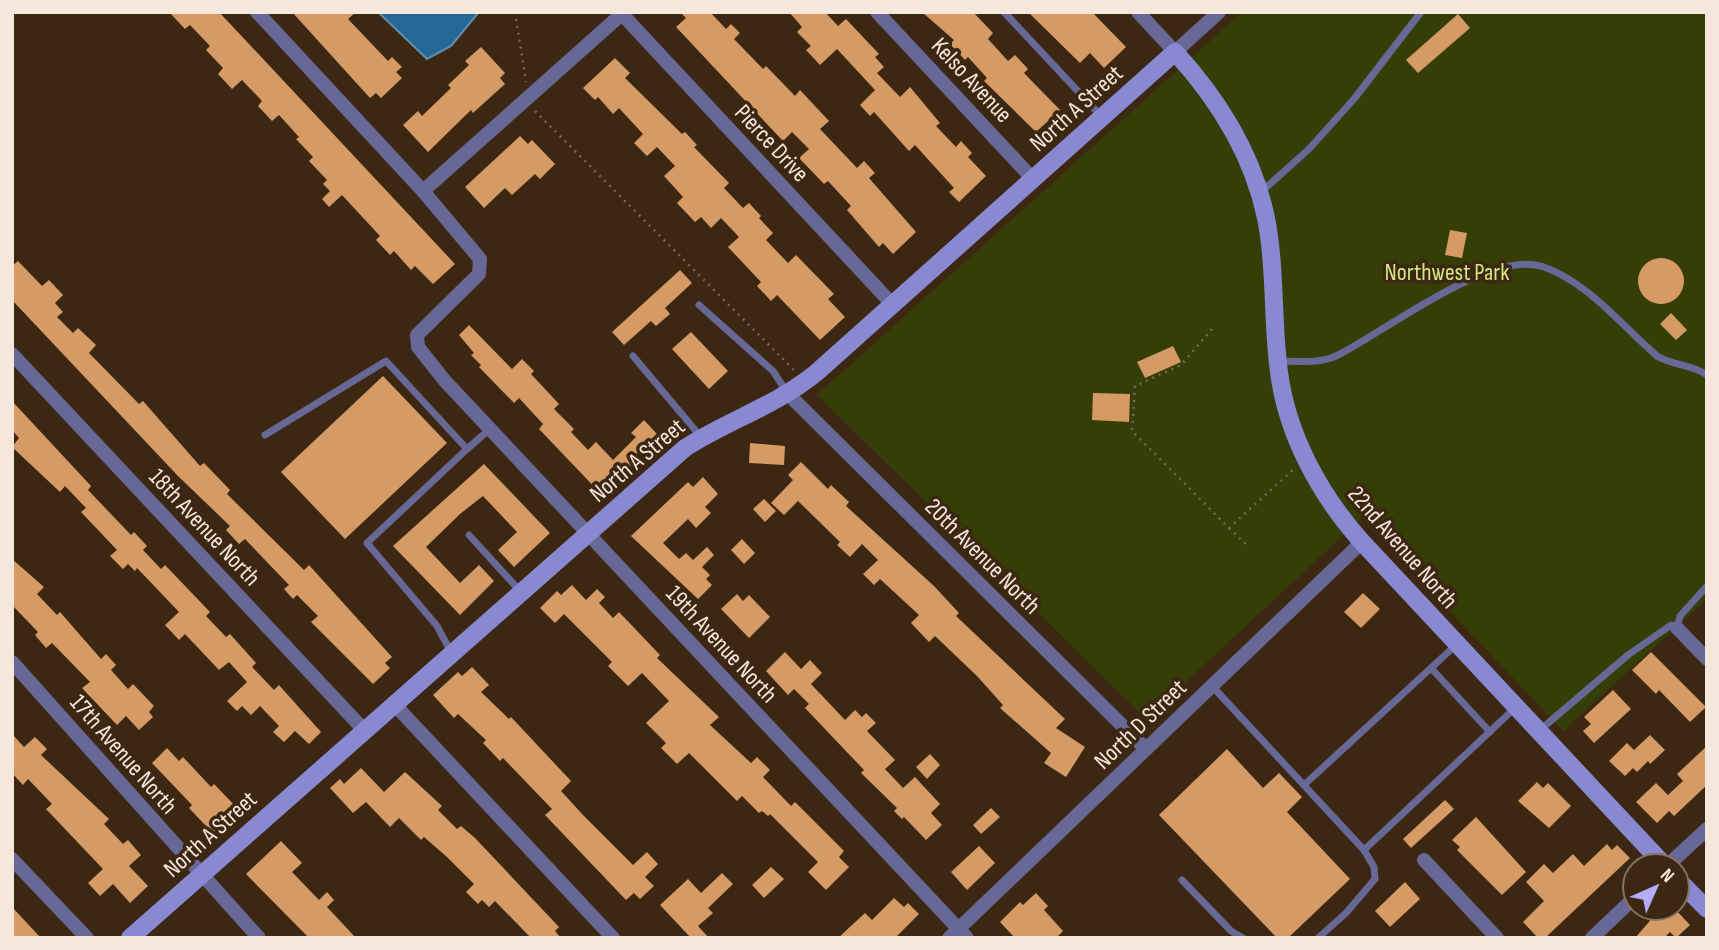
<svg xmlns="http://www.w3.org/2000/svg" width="1719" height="950" viewBox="0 0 1719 950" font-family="'Sofia Sans Condensed',sans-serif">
<rect width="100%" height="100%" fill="#3c2713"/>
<polygon fill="#353e07" points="1242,12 1707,12 1707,599 1563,731 1362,518 1146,719 817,395"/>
<polygon fill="#256896" stroke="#638eab" stroke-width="2" points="378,12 479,12 451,46 427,59"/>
<g fill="#d69b65">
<polygon points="169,12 219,12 455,264 433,284 415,266 411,270 394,251 390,255 376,240 380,236 342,195 329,207 322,199 330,191 323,184 327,180 309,161 313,157 296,139 299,137 279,115 272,121 258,106 262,101 242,80 232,89 218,74 223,68 206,50 210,46 190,25 185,29"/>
<polygon points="292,12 356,12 348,19 388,61 392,57 402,67 396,72 402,78 381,98 376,93 370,98"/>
<polygon points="680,12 710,12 726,29 731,24 740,33 734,39 763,69 766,66 795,96 800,90 829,121 820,129 857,168 864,161 875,173 869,178 916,232 893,254 883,243 879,247 847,210 851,206 828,181 824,184 799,158 809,149 792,132 783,141 676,27 686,18"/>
<polygon points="789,12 825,12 838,26 846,19 879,54 875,57 884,67 877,73 900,97 910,87 940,123 936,126 956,147 961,141 972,153 968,157 986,176 959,202 949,192 954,188 915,145 909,151 874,112 870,116 860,105 875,90 837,49 820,65 806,50 811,46 797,32 802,27"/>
<polygon points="922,12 973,12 993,33 988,39 1008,61 1015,55 1028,69 1024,73 1060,110 1036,132 984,81 987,78 968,57 965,60 950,44 954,40"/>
<polygon points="1028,12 1092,12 1126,47 1104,68 1090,53 1080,63"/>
<polygon points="1458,14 1470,28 1418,73 1406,60"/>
<polygon points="481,47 505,73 500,78 505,84 473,113 471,110 428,152 403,125 418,111 422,116 451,88 448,85 469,65 465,61"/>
<polygon points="615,58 630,73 625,78 682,134 685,132 697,145 694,147 729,183 724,188 743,208 749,203 761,216 759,218 773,233 766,240 788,263 796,255 834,294 828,299 845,317 820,340 777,295 771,301 757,286 761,282 728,247 739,237 721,218 711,228 701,217 695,222 677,203 683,197 664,176 675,166 657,147 647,156 634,143 643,134 619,108 613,114 598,97 595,100 583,88"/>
<polygon points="520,136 528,144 532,140 555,164 540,179 535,174 512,195 505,188 484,208 465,187"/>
<polygon points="1450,230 1467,233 1462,258 1445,255"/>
<circle cx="1661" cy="281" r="23"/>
<polygon points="18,261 42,286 49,280 63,295 55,303 63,312 57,317 73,333 78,328 96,345 89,353 139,404 143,401 200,466 204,463 230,490 227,494 304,570 309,565 392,657 385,663 390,668 373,684 311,622 318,616 297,595 293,599 284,589 289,585 245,539 239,544 226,530 230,526 178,476 12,300 12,266"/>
<polygon points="680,270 692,283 665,308 670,314 656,326 651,321 624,345 612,332"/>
<polygon points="1671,313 1687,330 1676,340 1660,324"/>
<polygon points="469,325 512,369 522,359 534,371 531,374 559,404 554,409 574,429 571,432 588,450 596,442 613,460 636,437 631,433 644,420 657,434 631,459 635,463 602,495 539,429 543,424 519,398 514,403 479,367 481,365 471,355 474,353 459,335"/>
<polygon points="691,332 728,371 709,389 672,349"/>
<polygon points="1173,346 1181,362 1145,378 1137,362"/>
<polygon points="383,376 447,443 345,539 281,472"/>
<polygon points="1093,393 1130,394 1129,422 1092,420"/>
<polygon points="12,401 91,486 88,490 131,535 134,532 147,546 143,550 161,569 165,565 210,612 206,616 226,637 230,634 256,663 252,667 274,690 279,685 321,732 309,744 295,731 284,742 273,732 279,726 260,706 251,715 242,706 237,711 227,701 247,682 229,662 219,670 185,634 179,640 165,625 179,612 137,568 135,571 128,564 123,569 110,556 117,550 81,512 86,508 65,486 60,492 12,447 19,438 12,430"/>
<polygon points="750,443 785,446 784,465 749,463"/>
<polygon points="801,462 828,489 831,485 849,502 846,506 934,586 959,613 956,616 1065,719 1056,728 1085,747 1066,777 1044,763 1051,753 1000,708 1003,705 977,676 935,636 929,642 911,623 919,615 880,579 874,585 863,574 878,560 862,544 850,557 837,545 840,542 798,501 784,515 771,503 793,480 788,475"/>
<polygon points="484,464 550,533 514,567 498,550 517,532 483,496 460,514 426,547 460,583 479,565 494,581 460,615 393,546"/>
<polygon points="703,477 718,494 705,507 711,513 696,528 688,519 663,543 679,559 686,553 693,560 707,547 714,555 702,567 710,575 706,579 712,585 698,599 631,536 688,482 693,487"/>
<polygon points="764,499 776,511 765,522 753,509"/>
<polygon points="742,539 755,553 744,564 731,550"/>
<polygon points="12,559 44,587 37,594 57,615 60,612 101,659 106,654 116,665 111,670 128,689 133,684 154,706 149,712 153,717 139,730 126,716 117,725 82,688 90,682 52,643 46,648 35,635 38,632 12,605"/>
<polygon points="572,585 586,600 597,589 605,597 599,603 613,618 619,612 660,655 657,658 719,717 710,725 751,763 757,757 770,770 763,777 791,806 795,802 844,851 839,857 849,867 826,890 808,872 818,862 770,814 768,816 762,811 759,813 742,796 737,801 689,753 677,764 661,748 666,743 646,723 669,701 642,673 628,686 608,666 612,662 564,614 555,623 540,608 557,591 561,595"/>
<polygon points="1363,593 1380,609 1361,628 1344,612"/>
<polygon points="737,594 743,601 749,595 770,617 749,638 721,609"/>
<polygon points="785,652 801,669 810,660 822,673 811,684 845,720 855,710 862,717 866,713 876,723 867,731 895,760 885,769 903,788 915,777 940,804 931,813 942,825 926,840 904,817 902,819 894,811 897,808 861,773 864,770 805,708 809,704 794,689 788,695 766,671"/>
<polygon points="1651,652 1706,707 1690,722 1659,690 1656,694 1632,670"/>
<polygon points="472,667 489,685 481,692 509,719 511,717 571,781 561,791 584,816 633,865 647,852 658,864 645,877 654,886 640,899 634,893 626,900 545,815 552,809 503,758 500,761 483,743 486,740 458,714 454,718 433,695 458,672 462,676"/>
<polygon points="1613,690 1631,709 1594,743 1583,731 1591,724 1584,717"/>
<polygon points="12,734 24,747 35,737 47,749 41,755 109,819 104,824 123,844 128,840 141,855 129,866 148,886 130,903 113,884 100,896 88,883 103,869 46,809 52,804 28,779 23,785 12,773"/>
<polygon points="1650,735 1665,750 1650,764 1648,761 1637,772 1633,768 1625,776 1609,761 1627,743 1634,750"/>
<polygon points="1707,746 1707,785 1674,816 1669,811 1657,823 1636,802 1656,783 1668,795 1683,781 1677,774"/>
<polygon points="167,748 179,761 183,757 211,787 214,784 241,812 212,839 202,829 206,826 189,808 192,805 152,763"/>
<polygon points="1227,749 1263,788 1279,773 1302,797 1287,812 1350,879 1288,938 1277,938 1159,815"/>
<polygon points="930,754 940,765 927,779 916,767"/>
<polygon points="361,768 384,792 405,772 442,806 438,810 457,829 461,826 475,838 559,927 555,931 561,938 531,938 495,901 489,907 482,900 478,904 466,892 474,884 447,857 424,837 421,840 399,818 390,827 366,802 353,813 330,788 340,779 344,784"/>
<polygon points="1537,782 1543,788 1548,783 1571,806 1549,828 1518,801"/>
<polygon points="1445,800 1454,809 1411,848 1403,839"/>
<polygon points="991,808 1000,817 981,834 973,825"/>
<polygon points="1476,817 1526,872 1502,895 1457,850 1460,847 1452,840"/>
<polygon points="281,841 302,863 292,872 319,900 327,892 334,900 327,907 356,938 309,938 246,874"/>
<polygon points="1607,844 1612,850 1617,845 1630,858 1545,938 1538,938 1523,922 1544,901 1526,882 1544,864 1553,873 1573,854 1584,866"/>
<polygon points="979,846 995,863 967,890 951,872"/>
<polygon points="771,867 784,879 764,898 752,885"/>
<polygon points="722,873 733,884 708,908 713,913 698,926 709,938 691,938 660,905 688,879 701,893"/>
<polygon points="1405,882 1420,899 1390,927 1375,911"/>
<polygon points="1036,893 1048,906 1044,910 1063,931 1056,938 1015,938 1000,922 1020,902 1023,905"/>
<polygon points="894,898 904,907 908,903 919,914 895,938 838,938 865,913 872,920"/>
<polygon points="12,907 41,938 12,938"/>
<polygon points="1661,908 1674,908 1690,925 1676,938 1670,932 1664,938 1635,938"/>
</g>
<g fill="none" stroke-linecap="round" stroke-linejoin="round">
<g stroke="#796655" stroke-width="2.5" stroke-dasharray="2 5" stroke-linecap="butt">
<polyline points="515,12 526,82"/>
<polyline points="535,111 795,371"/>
<polyline points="1212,329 1181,365 1135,386 1132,431 1229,528 1294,469"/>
<polyline points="1229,528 1247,545"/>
</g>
<g stroke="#676896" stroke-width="7">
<polyline points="1004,12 1102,117"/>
<polyline points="1260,193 1309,149 1354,99 1421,12"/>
<polyline points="699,305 773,371 786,391"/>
<polyline points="633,356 701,437"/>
<path d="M1278 361C1296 361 1319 364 1336 356 1385 332 1491 248 1544 267 1590 284 1621 325 1657 356 1673 366 1692 364 1707 375"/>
<polyline points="265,435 386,361 467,449 490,429"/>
<polyline points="469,535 521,592"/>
<polyline points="451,652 437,626 367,543 467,449"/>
<polyline points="1431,668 1490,732"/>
<polyline points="1212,686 1364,850 1516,707"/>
<polyline points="1540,730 1628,655 1671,625 1677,628 1680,616 1707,586"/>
<polyline points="1304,785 1457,644"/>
<polyline points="1182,880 1231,931 1243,938"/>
<polyline points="1318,938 1346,913 1375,879 1374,867 1364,850"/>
</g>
<g stroke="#676896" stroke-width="14">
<polyline points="257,12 423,191 480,259 479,274 417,335 418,347 445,381 967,938"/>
<polyline points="620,12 893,305"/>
<polyline points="877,12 1033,179"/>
<polyline points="1138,12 1175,52 1219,12"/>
<polyline points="423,191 624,12"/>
<polyline points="12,354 365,731"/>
<polyline points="789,395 1146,749"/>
<polyline points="1677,628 1707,659"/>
<polyline points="12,662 259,938"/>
<polyline points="394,704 613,938"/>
<polyline points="12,859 87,938"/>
<polyline points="1424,860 1497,938"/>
<polyline points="1667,866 1707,829"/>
<polyline points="949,938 1362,542"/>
<polyline points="1592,938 1635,897"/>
</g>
<g stroke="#8989d2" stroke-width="18">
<polyline points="1677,879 1707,909"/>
<path d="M130 938 685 448C730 419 772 408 816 373L1175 52C1218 99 1253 155 1266 218 1276 269 1272 321 1279 372 1287 435 1320 495 1362 542L1665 866"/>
</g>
</g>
<g text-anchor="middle" stroke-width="7" stroke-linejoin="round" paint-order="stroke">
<g font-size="24" fill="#f5e7db" stroke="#3c2713">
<text transform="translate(972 80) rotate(47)" y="8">Kelso Avenue</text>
<text transform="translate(1076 108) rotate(-42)" y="8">North A Street</text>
<text transform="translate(772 143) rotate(47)" y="8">Pierce Drive</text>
<text transform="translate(637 460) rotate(-40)" y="8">North A Street</text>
<text transform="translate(205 527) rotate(47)" y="8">18th Avenue North</text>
<text transform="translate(1403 547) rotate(49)" y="8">22nd Avenue North</text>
<text transform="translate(983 556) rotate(45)" y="8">20th Avenue North</text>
<text transform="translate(722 644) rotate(47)" y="8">19th Avenue North</text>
<text transform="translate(1140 724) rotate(-44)" y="8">North D Street</text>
<text transform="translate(124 754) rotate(49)" y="8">17th Avenue North</text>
<text transform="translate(210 834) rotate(-42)" y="8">North A Street</text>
</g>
<g font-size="24" fill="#d2e882" stroke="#3c2713">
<text x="1447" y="280">Northwest Park</text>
</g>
</g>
<rect width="1719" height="950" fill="none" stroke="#f5e7db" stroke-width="28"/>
<g transform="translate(1656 887) rotate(45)"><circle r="33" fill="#3c2713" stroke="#867463" stroke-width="2"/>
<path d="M0-5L12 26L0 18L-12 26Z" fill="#b4acf9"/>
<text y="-10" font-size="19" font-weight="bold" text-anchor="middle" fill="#f5e7db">N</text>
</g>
</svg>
